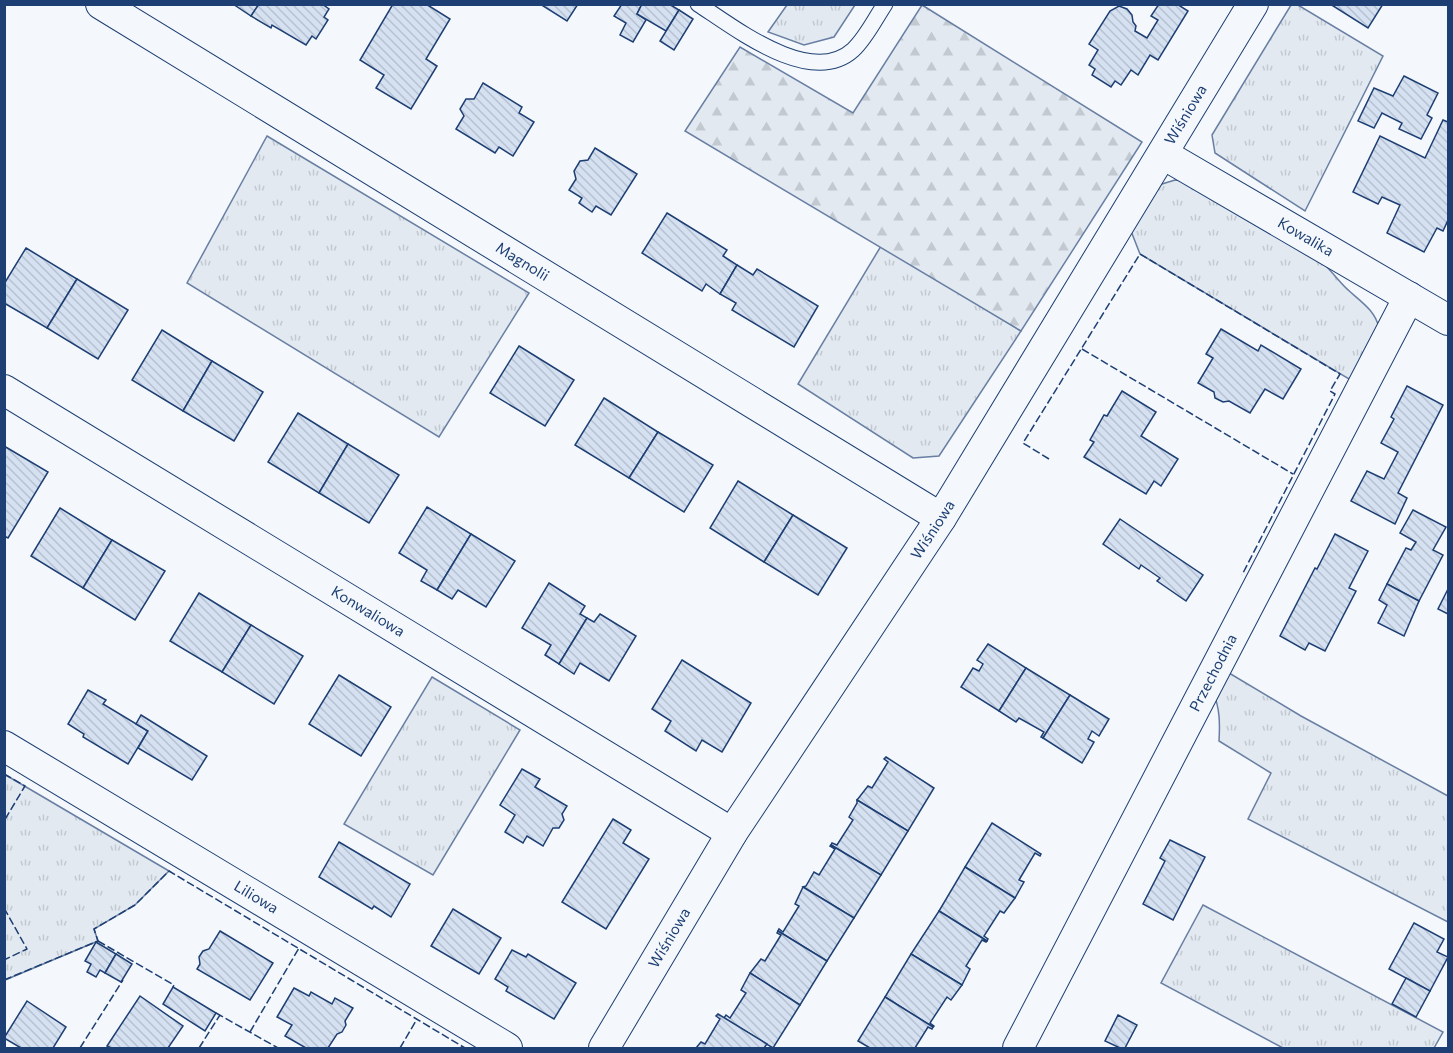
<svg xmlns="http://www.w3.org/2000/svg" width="1453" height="1053" viewBox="0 0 1453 1053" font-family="Commissioner,sans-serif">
<defs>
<pattern id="grass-tufts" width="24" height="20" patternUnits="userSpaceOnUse" patternTransform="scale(1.5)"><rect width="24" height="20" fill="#e3e9f0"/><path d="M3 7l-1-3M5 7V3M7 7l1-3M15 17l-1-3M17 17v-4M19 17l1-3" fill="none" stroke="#c2c9d1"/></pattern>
<pattern id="forest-firs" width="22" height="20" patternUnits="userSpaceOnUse" patternTransform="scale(1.5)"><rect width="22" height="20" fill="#e3e9f0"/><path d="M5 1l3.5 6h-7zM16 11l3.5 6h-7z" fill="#c2c9d1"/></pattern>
<pattern id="building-back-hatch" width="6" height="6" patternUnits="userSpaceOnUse" patternTransform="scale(1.5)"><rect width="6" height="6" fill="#d5e0f0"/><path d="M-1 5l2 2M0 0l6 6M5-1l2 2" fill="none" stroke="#b6c1d1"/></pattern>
</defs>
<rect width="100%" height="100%" fill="#f4f7fb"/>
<g fill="url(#grass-tufts)" stroke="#687fa3" stroke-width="1.5">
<polygon points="787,5 787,4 855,5 834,37 804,45 768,32"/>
<polygon points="1291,5 1298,5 1383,56 1305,211 1215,153 1212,135"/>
<polygon points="267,136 529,293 439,437 187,283"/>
<path d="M1175 180 1184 181 1325 265C1332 272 1338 280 1345 287 1358 300 1375 309 1379 328L1354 382 1140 254 1131 231 1157 188 1162 184Z"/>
<polygon points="881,246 1021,331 939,456 913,458 798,384"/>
<path d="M1224 670 1301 716 1448 796V922L1248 819 1271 773 1219 741C1220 724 1220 708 1213 692Z"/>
<polygon points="432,677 520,730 433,875 344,824"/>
<polygon points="4,774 169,871 135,905 94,929 98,941 5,980"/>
<polygon points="1203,905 1443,1032 1434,1048 1283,1048 1161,983"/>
</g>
<polygon fill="url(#forest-firs)" stroke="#687fa3" stroke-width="1.5" points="922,5 1142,142 1021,331 685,131 740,47 853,113"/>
<g fill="url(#building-back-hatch)" stroke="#1d3f73" stroke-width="1.5">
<polygon points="233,4 259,4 251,16"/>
<polygon points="259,4 322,4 329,9 324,17 328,20 316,39 312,36 306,45 272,25 271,28 251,16"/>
<polygon points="393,4 426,4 450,19 426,59 437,66 411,109 376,88 384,75 360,60"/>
<polygon points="540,4 578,4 567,21"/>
<polygon points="622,4 642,4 637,14 646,20 633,42 620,35 626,23 614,16"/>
<polygon points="642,4 669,4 679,10 666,31 637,14"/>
<polygon points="1159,4 1177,4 1188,11 1158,60 1150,55 1138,75 1131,70 1121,85 1115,81 1111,87 1092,75 1095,69 1089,65 1098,50 1089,44 1110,11 1119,6 1127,9 1132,15 1133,22 1136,26 1135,31 1147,38 1158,20 1151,16"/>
<polygon points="1330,4 1383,4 1368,28"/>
<polygon points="679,10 693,19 674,50 660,41"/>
<polygon points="1404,76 1438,93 1427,115 1432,118 1421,139 1399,129 1402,123 1382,113 1374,128 1358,121 1374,88 1393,96"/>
<polygon points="483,83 522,107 519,113 534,122 513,156 499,147 495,153 456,129 464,116 460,109 466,99 474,99"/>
<polygon points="1443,120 1448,122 1448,220 1443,231 1437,228 1424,252 1387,233 1400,205 1382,197 1378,204 1353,192 1380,136 1425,158"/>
<polygon points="595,148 637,174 611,215 596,206 592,212 579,203 582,198 569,190 576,179 574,171 580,161 588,160"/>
<polygon points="667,213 727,250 723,256 737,265 720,294 706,284 702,291 642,253"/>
<polygon points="26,248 77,279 47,328 4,303 4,284"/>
<polygon points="737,265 753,275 757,269 818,306 794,347 732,310 736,303 720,294"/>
<polygon points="77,279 128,310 98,359 47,328"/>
<polygon points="1221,329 1258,351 1261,345 1301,369 1283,399 1265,389 1250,413 1229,401 1223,402 1215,398 1214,392 1198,383 1213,358 1206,354"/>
<polygon points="162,330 212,361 183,411 132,380"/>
<polygon points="519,346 574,380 545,426 490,393"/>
<polygon points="212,361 263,392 234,441 183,411"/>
<polygon points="1407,386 1443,405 1398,493 1407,498 1395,524 1351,501 1367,471 1384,479 1398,452 1381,443 1394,419 1391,417"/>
<polygon points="1122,391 1156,412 1141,436 1178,459 1161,486 1154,481 1146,494 1084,457 1094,442 1090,440 1104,415 1107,416"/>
<polygon points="604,398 658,432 629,478 575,445"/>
<polygon points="298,413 348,444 319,493 268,462"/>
<polygon points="658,432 713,465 684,512 629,478"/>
<polygon points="348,444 399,475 369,523 319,493"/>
<polygon points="4,446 48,472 8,538 4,536"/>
<polygon points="738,481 793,515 764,562 710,528"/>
<polygon points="427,507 471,534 437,590 421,581 427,570 399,553"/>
<polygon points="60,508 112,540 83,588 31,556"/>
<polygon points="1413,510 1446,527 1433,550 1443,555 1419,601 1387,584 1406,548 1411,550 1416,542 1400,533"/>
<polygon points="793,515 847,548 818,595 764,562"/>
<polygon points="1120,519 1203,575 1186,601 1157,581 1160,578 1141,565 1139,569 1103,544"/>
<polygon points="471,534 515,561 486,607 458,590 452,599 437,590"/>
<polygon points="1335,534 1368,551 1349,588 1356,591 1325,651 1309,643 1305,650 1280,636 1315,568 1317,569"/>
<polygon points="112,540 165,571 135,620 83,588"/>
<polygon points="549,583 585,606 580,614 587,618 559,664 545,655 551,645 522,628"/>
<polygon points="1387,584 1419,601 1404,636 1378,623 1387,605 1379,600"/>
<polygon points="1448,589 1448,614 1438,609"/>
<polygon points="199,593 251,625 222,672 170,641"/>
<polygon points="600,614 636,636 609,681 580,663 574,674 559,664 587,618 594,622"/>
<polygon points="251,625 303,656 274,704 222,672"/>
<polygon points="988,644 1026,668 999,711 961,687 973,668 979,671 983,664 977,660"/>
<polygon points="682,660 751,703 722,752 702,740 696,751 665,731 671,721 652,709"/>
<polygon points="1026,668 1070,695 1043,738 1041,737 1044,732 1019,718 1016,722 999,711"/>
<polygon points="339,675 391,707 361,756 309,724"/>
<polygon points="88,690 106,700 103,704 148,731 128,764 83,737 84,734 68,724"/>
<polygon points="1070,695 1109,719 1099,736 1092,731 1088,739 1094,742 1082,763 1043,738"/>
<polygon points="141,715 207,756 192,780 138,748 148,731 136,724"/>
<polygon points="886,757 934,788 908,831 857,800 868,786 872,788 888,762 884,759"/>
<polygon points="522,769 540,779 535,787 567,806 562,814 564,820 559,828 553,828 543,846 527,836 523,843 505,832 515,815 500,805"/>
<polygon points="857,800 908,831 881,875 831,845 832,843 837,845 853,820 849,817 857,803"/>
<polygon points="613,819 631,830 623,843 649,859 606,929 562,902"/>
<polygon points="992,823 1041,854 1040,856 1035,853 1019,880 1024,882 1015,898 965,867"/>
<polygon points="1170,840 1205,857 1173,920 1143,904 1165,861 1160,858"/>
<polygon points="339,842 410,884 391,917 374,906 372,909 319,877"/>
<polygon points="831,845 881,875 854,918 803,887 806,886 814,872 819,875 835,849 830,846"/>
<polygon points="965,867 1015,898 1004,913 1000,911 984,936 988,939 987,941 939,911"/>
<polygon points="803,887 854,918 827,961 778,931 779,929 783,932 799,906 795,904"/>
<polygon points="453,909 501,938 479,974 431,946"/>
<polygon points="939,911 987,941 986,942 982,940 966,966 970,969 962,985 911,954"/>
<polygon points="1414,923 1444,939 1437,952 1448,957 1430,991 1389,969"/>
<polygon points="220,931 273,963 250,1000 197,969 200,964 199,957 203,951 209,949"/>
<polygon points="778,931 827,961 800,1005 750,973 761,959 765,961 781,935 777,933"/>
<polygon points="96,942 116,954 105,973 100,970 96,977 87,972 91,964 85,961"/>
<polygon points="512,950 526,957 528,954 576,983 554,1019 506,991 508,987 495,979"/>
<polygon points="116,954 132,964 121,982 105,973"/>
<polygon points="911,954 962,985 951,1000 947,997 930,1023 934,1026 933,1027 885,997"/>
<polygon points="750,973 800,1005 773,1048 724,1018 726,1015 730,1018 746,993 741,990"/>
<polygon points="1406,978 1430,991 1416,1017 1392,1004"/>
<polygon points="173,987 216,1013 205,1031 163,1004"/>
<polygon points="294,988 309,996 311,992 332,1004 335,998 353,1008 345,1021 346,1025 342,1032 337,1034 328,1048 306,1048 285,1036 292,1025 277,1017"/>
<polygon points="140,996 183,1026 168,1048 111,1048 107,1046"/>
<polygon points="885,997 933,1027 932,1029 928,1027 915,1048 870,1048 858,1041"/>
<polygon points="27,1001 66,1027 53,1048 21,1048 4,1038"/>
<polygon points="718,1014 767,1044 764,1048 696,1048 701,1042 705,1044 720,1019 716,1016"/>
<polygon points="1118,1015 1137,1025 1125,1048 1120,1048 1105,1041"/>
</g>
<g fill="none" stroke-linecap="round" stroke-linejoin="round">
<g stroke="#1d3f73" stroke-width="17">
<path id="service" d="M698 4C735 28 811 88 853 50 866 38 875 19 885 4"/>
</g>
<g stroke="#1d3f73" stroke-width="32">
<g id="minor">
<path id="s1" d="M101 4 941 518"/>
<path id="s2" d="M1163 154 1448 320"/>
<path id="s3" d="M4 390 732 833"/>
<path id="s4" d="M4 746 507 1048"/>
<path id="s5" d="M604 1048 732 833 941 518 1253 4"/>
<path id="s6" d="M1018 1048 1409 297"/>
</g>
</g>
<use href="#service" stroke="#f4f7fb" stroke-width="15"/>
<use href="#minor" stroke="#f4f7fb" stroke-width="30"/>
<g stroke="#1d3f73" stroke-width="1.5" stroke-dasharray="8 3" stroke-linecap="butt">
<polyline points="1082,349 1293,474"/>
<polyline points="1049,459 1023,443 1140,254 1340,374 1330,391 1335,394 1242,575"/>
<polyline points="4,774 25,786 4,821"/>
<polyline points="4,908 27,949 4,960"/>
<polyline points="98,941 174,985 173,987"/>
<polyline points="4,980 98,941 94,929 135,905 169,871 465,1048"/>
<polyline points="216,1013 278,1048"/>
<polyline points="250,1032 299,948"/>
<polyline points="80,1048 123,980"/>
<polyline points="199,1048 220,1015"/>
<polyline points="400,1048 417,1019"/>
</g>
</g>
<g text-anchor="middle" stroke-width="4.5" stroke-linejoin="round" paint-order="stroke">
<g font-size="15" fill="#1d3f73" stroke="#f4f7fb">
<text dy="5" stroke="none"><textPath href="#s5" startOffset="1100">Wiśniowa</textPath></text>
<text dy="5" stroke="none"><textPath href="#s2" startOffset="165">Kowalika</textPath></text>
<text dy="5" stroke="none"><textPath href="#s1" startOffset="494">Magnolii</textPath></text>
<text dy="5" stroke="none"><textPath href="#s5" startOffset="614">Wiśniowa</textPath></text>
<text dy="5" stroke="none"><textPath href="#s3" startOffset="426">Konwaliowa</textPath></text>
<text dy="5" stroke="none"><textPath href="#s6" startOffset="423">Przechodnia</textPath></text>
<text dy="5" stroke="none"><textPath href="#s4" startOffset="294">Liliowa</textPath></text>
<text dy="5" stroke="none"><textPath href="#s5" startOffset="128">Wiśniowa</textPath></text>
</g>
</g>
<rect width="1453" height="1053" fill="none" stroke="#1d3f73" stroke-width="12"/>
</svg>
